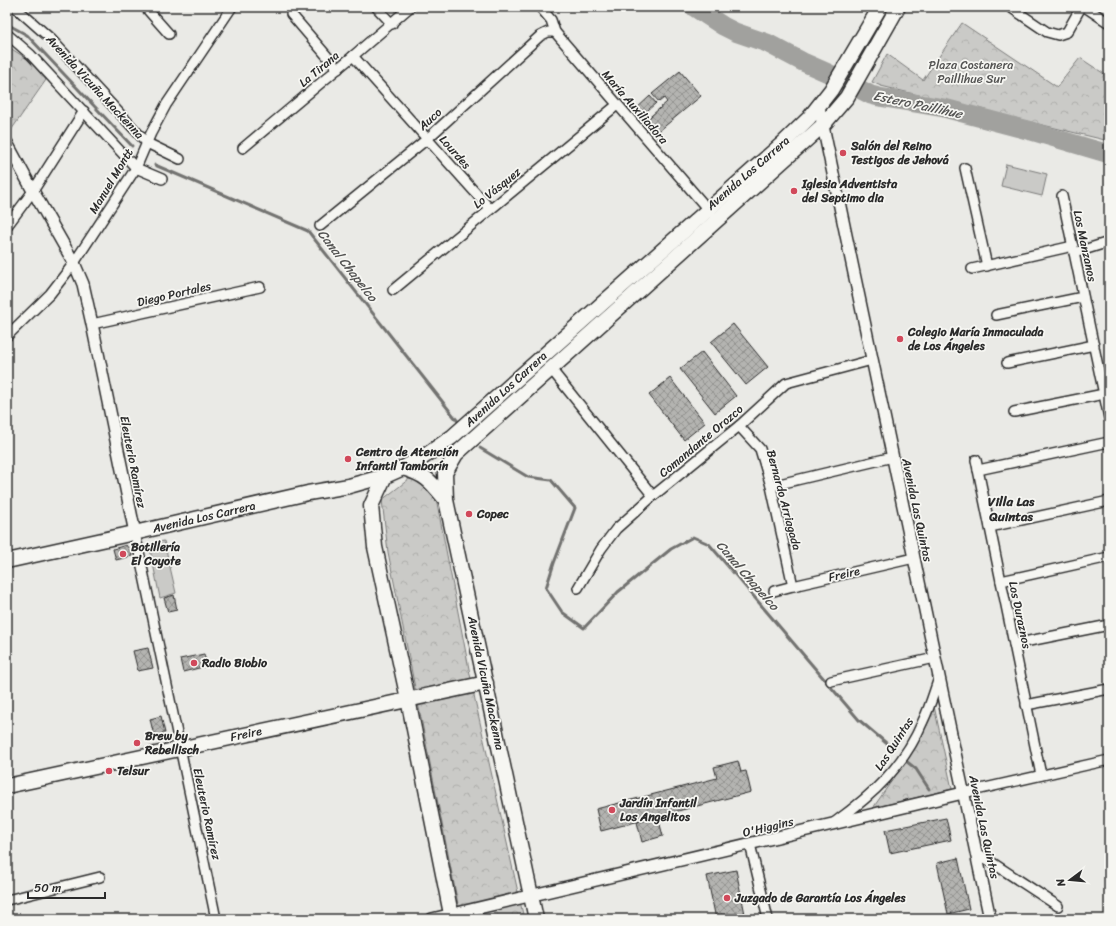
<svg xmlns="http://www.w3.org/2000/svg" width="1116" height="926" viewBox="0 0 1116 926" font-family="Sriracha,sans-serif">
<defs>
<pattern id="park-crowns" width="20" height="18" patternUnits="userSpaceOnUse"><rect width="20" height="18" fill="#cacac7"/><path d="M2 6a3 3 0 1 1 6 0M12 15a3 3 0 1 1 6 0" fill="none" stroke="#aeaeab"/></pattern>
<pattern id="building-cross-hatch" width="8" height="8" patternUnits="userSpaceOnUse"><rect width="8" height="8" fill="#b4b4b1"/><path d="M0 0l8 8M0 8l8-8" fill="none" stroke="#939390"/></pattern>
</defs>
<rect width="100%" height="100%" fill="#eaeae6"/>
<filter id="ink" filterUnits="userSpaceOnUse"><feTurbulence type="fractalNoise" baseFrequency=".025" numOctaves="2"/><feDisplacementMap in="SourceGraphic" scale="8" xChannelSelector="R" yChannelSelector="G"/><feConvolveMatrix kernelMatrix="1 2 1 2 8 2 1 2 1" color-interpolation-filters="sRGB"/></filter>
<g filter="url(#ink)">
<g fill="#cacac7" stroke="#7a7a79">
<polygon points="1006,164 1047,174 1042,196 1001,186"/>
<polygon points="164,541 176,593 160,598 149,544"/>
</g>
<g fill="url(#park-crowns)" stroke="#7a7a79">
<polygon points="962,23 1057,87 1080,58 1109,77 1109,141 881,86 872,82 887,54 923,80"/>
<polygon points="7,46 29,60 46,80 7,136"/>
<polygon points="409,479 427,483 436,498 475,700 524,919 461,919 388,552 382,500"/>
<polygon points="934,706 952,789 873,808 917,744"/>
</g>
<g fill="none" stroke-linecap="round" stroke-linejoin="round">
<g stroke="#727270" stroke-width="3">
<polyline points="7,24 27,35 132,146"/>
<polyline points="155,165 308,231 460,424"/>
<polyline points="480,448 528,477 551,480 575,508 554,563 546,588 562,612 584,628 618,592 671,549 693,537 709,544 859,720 892,748"/>
<polyline points="906,761 916,769 929,789"/>
</g>
<polyline stroke="#a1a19e" stroke-width="19" points="694,7 723,26 735,32 767,43 803,62 828,73 871,95 879,97 944,108 1031,131 1109,154"/>
</g>
<g fill="url(#building-cross-hatch)" stroke="#2b2b2b">
<polygon points="680,71 701,96 659,131 663,136 659,140 644,122 667,102 664,98 659,102 652,94"/>
<polygon points="650,96 656,103 640,117 635,110"/>
<polygon points="733,324 768,367 746,385 711,342"/>
<polygon points="702,352 736,396 715,413 680,369"/>
<polygon points="670,378 705,423 684,440 649,395"/>
<polygon points="126,545 131,552 132,556 116,560 113,549"/>
<polygon points="174,595 177,610 168,612 164,598"/>
<polygon points="148,648 153,668 138,671 133,651"/>
<polygon points="204,654 207,666 183,672 180,659"/>
<polygon points="161,716 165,733 162,733 163,738 155,740 150,719"/>
<polygon points="738,761 741,772 746,771 751,792 601,831 596,809 717,778 714,767"/>
<polygon points="658,817 663,836 642,842 637,822"/>
<polygon points="946,818 951,840 890,853 885,830"/>
<polygon points="958,858 969,909 948,914 937,863"/>
<polygon points="736,870 746,919 716,919 707,876"/>
</g>
<g fill="none" stroke-linecap="round" stroke-linejoin="round">
<g stroke="#2b2b2b" stroke-width="12">
<g id="minor">
<polyline points="15,7 51,39 147,143 180,159"/>
<polyline points="376,7 392,24"/>
<polyline points="540,7 551,20 555,32 711,213"/>
<polyline points="1010,7 1047,32 1058,35 1067,32 1081,7"/>
<polyline points="1085,7 1109,23"/>
<polyline points="146,8 169,34"/>
<polyline points="291,14 338,69"/>
<polyline points="7,34 31,55 136,168 162,179"/>
<polyline points="353,56 490,209"/>
<polyline points="243,148 353,56 410,7"/>
<polyline points="965,168 987,266"/>
<polyline points="1062,196 1109,418"/>
<polyline points="7,226 33,191 84,111"/>
<polyline points="320,226 427,139 540,36 548,32 555,32"/>
<polyline points="1074,253 1109,242"/>
<polyline points="972,269 1073,246"/>
<polyline points="393,290 617,105"/>
<polyline points="996,315 1083,297"/>
<polyline points="92,324 260,287"/>
<polyline points="7,336 50,294 74,263 136,168 151,133 166,105 232,7"/>
<polyline points="1007,363 1094,345"/>
<polyline points="551,369 653,496"/>
<polyline points="1014,412 1104,394"/>
<polyline points="739,426 760,449 771,486 793,586"/>
<polyline points="976,460 1041,775"/>
<polyline points="978,470 1109,442"/>
<polyline points="771,486 893,457"/>
<polyline points="990,527 1109,501"/>
<polyline points="135,533 216,919"/>
<polyline points="1001,581 1109,557"/>
<polyline points="578,588 601,549 616,529 653,496 739,426 786,383 872,360"/>
<polyline points="774,591 793,586 914,558"/>
<polyline points="1014,644 1109,625"/>
<polyline points="831,681 935,658"/>
<polyline points="1026,705 1109,689"/>
<polyline points="963,793 1109,760"/>
<path d="M835 822C874 794 904 766 923 721 930 707 934 692 939 678"/>
<polyline points="750,844 768,919"/>
<polyline points="976,852 1058,906"/>
<polyline points="7,900 100,877"/>
</g>
</g>
<g stroke="#2b2b2b" stroke-width="14">
<g id="tertiary">
<polyline points="819,107 990,919"/>
<polyline points="7,143 33,191 74,263 83,284 92,324 135,533"/>
<polyline points="432,919 963,793"/>
</g>
</g>
<g stroke="#2b2b2b" stroke-width="17">
<g id="primary">
<path d="M403 468C427 475 431 482 446 500L536 919"/>
<polyline points="385,476 371,506 375,547 408,699 452,919"/>
<polyline points="446,500 445,473 456,454 823,125 847,97 898,7"/>
<polyline points="7,561 143,531 308,493 349,486 385,476 403,468 422,458 452,437 782,144 809,118 831,90 880,7"/>
<polyline points="7,786 486,683"/>
</g>
</g>
<use href="#minor" stroke="#f6f6f2" stroke-width="9"/>
<use href="#tertiary" stroke="#f6f6f2" stroke-width="11"/>
<use href="#primary" stroke="#f6f6f2" stroke-width="14"/>
</g>
</g>
<g fill="#d1495b" stroke="#f6f6f2" stroke-width="1.5">
<circle cx="843" cy="153" r="4"/>
<circle cx="794" cy="191" r="4"/>
<circle cx="900" cy="339" r="4"/>
<circle cx="348" cy="459" r="4"/>
<circle cx="469" cy="514" r="4"/>
<circle cx="123" cy="554" r="4"/>
<circle cx="194" cy="663" r="4"/>
<circle cx="137" cy="743" r="4"/>
<circle cx="109" cy="771" r="4"/>
<circle cx="612" cy="810" r="4"/>
<circle cx="727" cy="898" r="4"/>
</g>
<g text-anchor="middle" stroke-width="3.5" stroke-linejoin="round" paint-order="stroke">
<g font-size="12" fill="#535352" stroke="#f6f6f2">
<text x="971" y="69">Plaza Costanera<tspan x="971" dy="14">Paillihue Sur</tspan></text>
</g>
<g font-size="12" fill="#2b2b2b" stroke="#f6f6f2">
<text transform="translate(319 69) rotate(-40)" y="4">La Tirana</text>
<text transform="translate(95 87) rotate(47)" y="4">Avenida Vicuña Mackenna</text>
<text transform="translate(635 107) rotate(49)" y="4">María Auxiliadora</text>
<text transform="translate(430 119) rotate(-42)" y="4">Auco</text>
<text transform="translate(455 152) rotate(48)" y="4">Lourdes</text>
<text transform="translate(748 173) rotate(-41)" y="4">Avenida Los Carrera</text>
<text transform="translate(111 181) rotate(-59)" y="4">Manuel Montt</text>
<text transform="translate(497 188) rotate(-39)" y="4">Lo Vásquez</text>
<text transform="translate(1085 246) rotate(78)" y="4">Los Manzanos</text>
<text transform="translate(174 294) rotate(-13)" y="4">Diego Portales</text>
<text transform="translate(506 389) rotate(-42)" y="4">Avenida Los Carrera</text>
<text transform="translate(701 441) rotate(-40)" y="4">Comandante Orozco</text>
<text transform="translate(133 462) rotate(79)" y="4">Eleuterio Ramírez</text>
<text transform="translate(784 500) rotate(75)" y="4">Bernardo Arriagada</text>
<text transform="translate(917 510) rotate(78)" y="4">Avenida Las Quintas</text>
<text transform="translate(204 517) rotate(-13)" y="4">Avenida Los Carrera</text>
<text transform="translate(844 574) rotate(-13)" y="4">Freire</text>
<text transform="translate(1020 615) rotate(78)" y="4">Los Duraznos</text>
<text transform="translate(486 683) rotate(78)" y="4">Avenida Vicuña Mackenna</text>
<text transform="translate(246 734) rotate(-12)" y="4">Freire</text>
<text transform="translate(894 744) rotate(-57)" y="4">Las Quintas</text>
<text transform="translate(207 814) rotate(78)" y="4">Eleuterio Ramírez</text>
<text transform="translate(768 827) rotate(-13)" y="4">O'Higgins</text>
<text transform="translate(984 827) rotate(78)" y="4">Avenida Las Quintas</text>
</g>
<g font-size="12" font-weight="bold" fill="#2b2b2b" stroke="#f6f6f2" text-anchor="start">
<text x="851" y="150">Salón del Reino<tspan x="851" dy="14">Testigos de Jehová</tspan></text>
<text x="802" y="188">Iglesia Adventista<tspan x="802" dy="14">del Septimo dia</tspan></text>
<text x="908" y="336">Colegio María Inmaculada<tspan x="908" dy="14">de Los Ángeles</tspan></text>
<text x="356" y="456">Centro de Atención<tspan x="356" dy="14">Infantil Tamborín</tspan></text>
<text x="477" y="518">Copec</text>
<text x="131" y="551">Botillería<tspan x="131" dy="14">El Coyote</tspan></text>
<text x="202" y="667">Radio Biobio</text>
<text x="145" y="740">Brew by<tspan x="145" dy="14">Rebellisch</tspan></text>
<text x="117" y="775">Telsur</text>
<text x="620" y="807">Jardín Infantil<tspan x="620" dy="14">Los Angelitos</tspan></text>
<text x="735" y="902">Juzgado de Garantía Los Ángeles</text>
</g>
<g font-size="13" font-style="italic" fill="#545453" stroke="#f6f6f2">
<text transform="translate(918 104) rotate(12)" y="5">Estero Paillihue</text>
<text transform="translate(348 265) rotate(52)" y="5">Canal Chapelco</text>
<text transform="translate(748 575) rotate(49)" y="5">Canal Chapelco</text>
</g>
<g font-size="13" font-weight="bold" fill="#2b2b2b" stroke="#f6f6f2">
<text x="1011" y="506">Villa Las<tspan x="1011" dy="15">Quintas</tspan></text>
</g>
</g>
<rect width="1116" height="926" fill="none" stroke="#f6f6f2" stroke-width="24"/>
<rect x="12" y="12" width="1092" height="902" fill="none" stroke="#2b2b2b" stroke-width="1.5" filter="url(#ink)"/>
<g transform="translate(1070 880) rotate(254)" stroke="#f6f6f2" stroke-width="3" paint-order="stroke">
<path d="M0-3L7 15L0 10L-7 15Z" fill="#2b2b2b"/>
<text y="-6" font-size="11" font-weight="bold" text-anchor="middle" fill="#2b2b2b">N</text>
</g>
<path d="M28 892v6h77v-6" fill="none" stroke="#2b2b2b" stroke-width="2"/>
<text x="34" y="892" font-size="12" fill="#2b2b2b" stroke="#f6f6f2" stroke-width="3" paint-order="stroke">50 m</text>
</svg>
